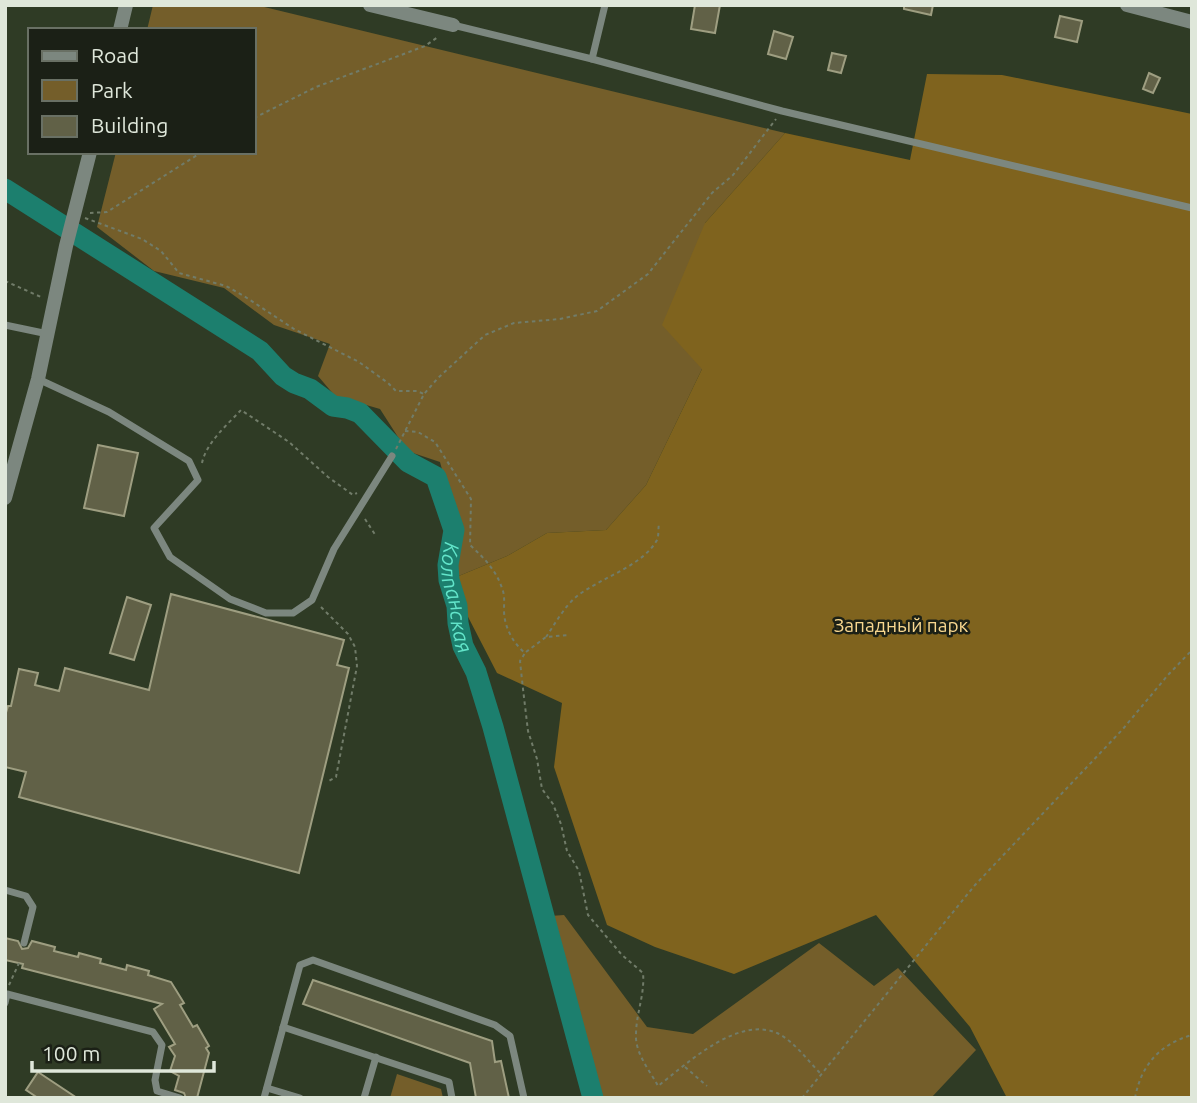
<svg xmlns="http://www.w3.org/2000/svg" width="1197" height="1103" viewBox="0 0 1197 1103" font-family="Ubuntu,sans-serif">
<rect width="100%" height="100%" fill="#2f3b25"/>
<g fill="#745e2a">
<polygon points="153,5 256,5 785,133 705,223 702,369 646,485 606,530 547,533 507,556 449,580 458,528 440,462 407,451 380,409 335,396 318,376 330,344 274,325 224,288 154,271 97,227 116,152 254,152 254,30 147,30"/>
<polygon points="564,915 647,1027 693,1034 819,943 874,986 898,968 976,1050 931,1098 599,1098 550,916"/>
<polygon points="397,1074 441,1089 443,1098 390,1098"/>
</g>
<polygon fill="#7f631e" points="927,74 1002,75 1192,114 1192,1098 1007,1098 970,1027 876,915 734,974 655,947 607,925 554,767 562,703 497,673 449,580 507,556 547,533 606,530 646,485 702,369 662,325 705,223 785,133 910,160"/>
<g fill="none" stroke-linecap="round" stroke-linejoin="round">
<path stroke="#1c7f6e" stroke-width="21" id="s1" d="M5 189 260 351 283 376 294 383 310 389 333 406 347 408 360 413 408 462 436 477 454 530 448 565 449 580 457 606 458 623 463 646 476 672 493 727 593 1098"/>
</g>
<g fill="#616147" stroke="#9e9e81" stroke-width="2">
<polygon points="695,5 720,5 715,33 691,29"/>
<polygon points="904,5 933,5 931,15 904,9"/>
<polygon points="1060,16 1082,21 1077,42 1055,37"/>
<polygon points="774,31 793,37 786,59 768,54"/>
<polygon points="832,53 846,56 841,73 828,70"/>
<polygon points="1149,73 1160,78 1153,93 1143,89"/>
<polygon points="98,445 138,453 124,516 84,508"/>
<polygon points="171,594 344,640 337,665 349,668 299,873 19,797 26,772 5,767 5,716 8,706 11,706 19,669 38,673 35,685 59,691 65,668 149,690"/>
<polygon points="127,597 151,605 134,660 110,653"/>
<polygon points="5,938 18,941 22,949 28,948 32,941 55,947 54,951 78,957 79,953 101,959 100,963 126,970 127,965 149,971 148,975 171,982 184,1003 180,1005 193,1027 197,1025 209,1046 206,1048 209,1053 197,1098 186,1098 184,1093 175,1090 179,1076 170,1071 175,1056 169,1047 175,1044 154,1009 162,1004 22,968 23,964 5,960"/>
<polygon points="313,980 492,1041 495,1062 501,1061 509,1098 476,1098 470,1063 303,1004"/>
<polygon points="38,1072 77,1098 38,1098 26,1090"/>
</g>
<g fill="none" stroke-linecap="round" stroke-linejoin="round">
<g stroke="#717c69" stroke-width="2" stroke-dasharray="3.5 3.5" stroke-linecap="butt">
<polyline points="254,118 316,87 425,46 438,37"/>
<polyline points="90,213 107,212 202,152"/>
<polyline points="85,218 142,239 161,251 179,273 226,286 244,296 294,329 359,362 388,383 396,391 417,391 424,394"/>
<polyline points="5,281 41,297"/>
<path d="M405 431 418 432 435 442 471 499 470 545C484 558 496 570 502 588 505 596 504 602 504 610 504 626 512 642 525 653L520 661 523 689 528 731 537 759 542 789 553 804 561 824 567 851 579 871 588 915 622 955 643 973C645 995 636 1013 636 1035 635 1053 650 1071 658 1086 688 1063 737 1016 777 1033 794 1041 808 1061 821 1074"/>
<polyline points="396,449 424,394 438,378 485,335 514,323 560,319 597,311 648,274 712,193 733,175 776,119"/>
<path d="M202 463C206 443 227 425 241 410L289 442 328 477 353 495 357 493"/>
<polyline points="365,519 376,536"/>
<polyline points="321,607 348,634 355,647 357,666 336,777 329,781"/>
<path d="M546 637C555 624 564 607 576 597 599 578 642 567 657 540 659 536 658 528 659 524"/>
<polyline points="526,652 546,637 568,635"/>
<polyline points="9,985 19,963"/>
<polyline points="685,1067 707,1086"/>
<polyline points="802,1098 975,885 1122,730 1168,675 1192,650"/>
<path d="M1135 1098C1141 1065 1160 1044 1192 1035"/>
</g>
<g stroke="#7c877f" stroke-width="7">
<polyline points="453,25 592,59 782,111 1192,208"/>
<polyline points="592,59 605,5"/>
<polyline points="5,325 48,334"/>
<polyline points="38,379 109,412 189,461 198,480 154,528 170,557 230,599 266,613 293,613 312,600 334,549 392,456"/>
<polyline points="5,890 26,896 33,907 24,943"/>
<polyline points="5,1003 7,994 153,1032 162,1045 155,1080 157,1091 180,1098"/>
<polyline points="283,1027 449,1082 452,1098"/>
<polyline points="267,1088 300,1098"/>
<polyline points="264,1098 300,965 313,960 495,1025 510,1036 524,1098"/>
<polyline points="364,1098 376,1057"/>
</g>
<g stroke="#7c877f" stroke-width="14">
<polyline points="370,5 453,25"/>
<polyline points="1127,5 1192,22"/>
<polyline points="120,30 126,5"/>
<polyline points="5,498 38,379 66,246 90,152"/>
</g>
</g>
<g text-anchor="middle" stroke-width="5" stroke-linejoin="round" paint-order="stroke">
<g font-size="19" fill="#f8d78f" stroke="#1b2016">
<text x="901" y="632">Западный парк</text>
</g>
<g font-size="21" font-style="italic" fill="#62e5ca" stroke="#1b2016">
<text dy="7" stroke="none"><textPath href="#s1" startOffset="648">Колпанская</textPath></text>
</g>
</g>
<rect width="1197" height="1103" fill="none" stroke="#dfe7da" stroke-width="14"/>
<rect x="28" y="28" width="228" height="126" fill="#1b2016" stroke="#697064" stroke-width="2"/>
<rect x="42" y="51" width="35" height="10" fill="#7c877f" stroke="#697064" stroke-width="2"/>
<text x="91" y="63" font-size="21" fill="#dfe7da">Road</text>
<rect x="42" y="80" width="35" height="21" fill="#745e2a" stroke="#697064" stroke-width="2"/>
<text x="91" y="98" font-size="21" fill="#dfe7da">Park</text>
<rect x="42" y="116" width="35" height="21" fill="#616147" stroke="#697064" stroke-width="2"/>
<text x="91" y="133" font-size="21" fill="#dfe7da">Building</text>
<path d="M32 1061v10h182v-10" fill="none" stroke="#dfe7da" stroke-width="3.5"/>
<text x="42" y="1061" font-size="21" fill="#dfe7da" stroke="#1b2016" stroke-width="5" paint-order="stroke">100 m</text>
</svg>
